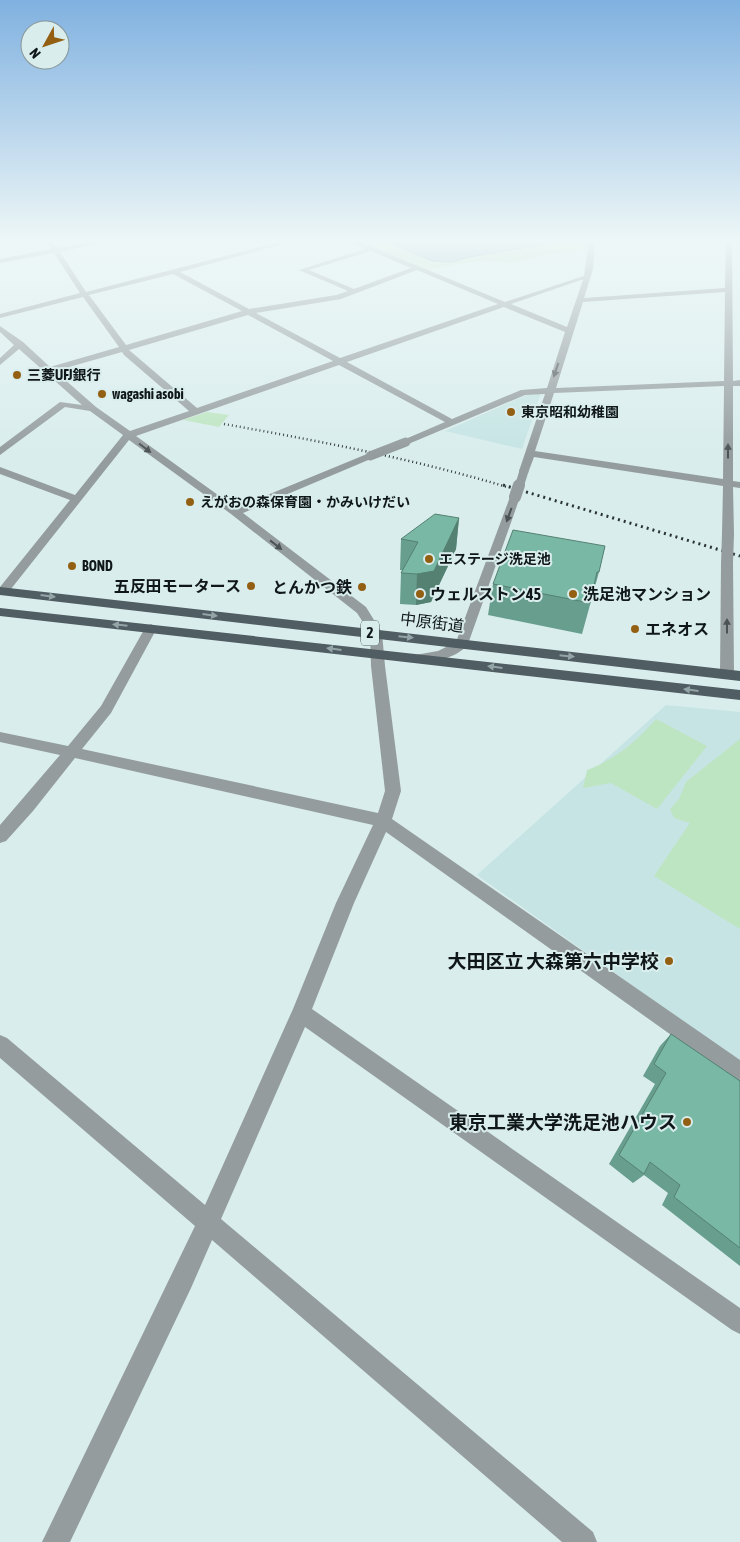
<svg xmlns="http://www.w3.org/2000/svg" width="740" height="1542" viewBox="0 0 740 1542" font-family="'Asap Condensed','Noto Sans JP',sans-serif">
<rect width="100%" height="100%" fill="#d9eded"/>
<g fill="#c6e4e4">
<polygon points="541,393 522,449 445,431 529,394"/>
<polygon points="666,705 740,712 740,1062 477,875"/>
</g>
<g fill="#bee5c1">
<polygon points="353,239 592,239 591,250 544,255 514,263 488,261 462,263 428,270"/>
<polygon points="207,412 229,415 219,427 183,420"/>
<path d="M656 719 707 746 657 809 611 783 583 788 587 770C616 759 636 742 656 719Z"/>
<polygon points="740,739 740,929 654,876 690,823 674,818 670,809 679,799 686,782"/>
</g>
<polygon fill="#85acd3" stroke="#627f9b" points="396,239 564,239 552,243 470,257 452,262 432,261 390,243"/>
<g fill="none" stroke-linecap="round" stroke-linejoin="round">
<g fill="#949c9e" fill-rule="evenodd">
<path d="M44 239H50L57 248 105 239H118L60 252 86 292 291 239H302L180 272 249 309 336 295 348 291 299 270 365 249 344 239H353L505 302 584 276 589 239H595L593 269 584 298 725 288 726 239H732L733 381 740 380V386H733V481L740 482V488L733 487 734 534 732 536H724L722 534 723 486 534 457 528 473H520L519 471 545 394 525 395 406 445 401 442 403 440 445 422 339 365 136 436 236 508 367 454H373V458L243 513 366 607 382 633 385 666 401 791 392 819 740 1060V1082L733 1079 386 832 354 903 312 1009 740 1308V1334L732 1330 305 1027 221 1219 593 1532 597 1542H562L212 1240 191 1288 70 1542H42L195 1226 0 1058V1035L7 1038 205 1205 293 1009 336 903 373 825 75 758 33 811 6 841 0 843V825L60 755 0 742V732L68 746 101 706 145 628 151 624 157 628 111 713 82 749 378 813 385 791 371 666 370 633 357 613 231 514 129 440 7 594H0V587L70 500 0 474V467L75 495 123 435 90 411 65 407 0 455V447L60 402 82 405 19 349 0 365V358L14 345 0 332V326L23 342 50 367 119 347 83 297 0 318V314L80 293 54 253 0 263V259L51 249ZM371 251 411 268 354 289 309 270ZM417 270 498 304 340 358 256 313 341 299ZM173 274 242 311 126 345 89 295ZM581 280H583L567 327 511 304ZM725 292 724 381 556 388 583 302ZM504 307 565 332 547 388 521 390 452 419 347 362ZM248 315 333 361 197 408 129 350ZM122 352 124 355 189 411 130 431 96 407 55 371ZM724 386 723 479 535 451 554 393Z"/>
<path d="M515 494 520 497 468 644C459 657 431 665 415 661L413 658 415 655 438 651 456 642 510 497Z"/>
<polygon points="727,559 733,563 734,675 732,678 722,678 720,675 721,563"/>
</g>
<g fill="#505d62" fill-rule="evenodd">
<polygon points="0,587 740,671 740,681 0,595"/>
<polygon points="0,608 740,690 740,700 0,616"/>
</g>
<path stroke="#2b3435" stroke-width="2.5" stroke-dasharray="1 3" stroke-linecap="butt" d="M224 424C319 441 414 459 507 487"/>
<polyline stroke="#2b3435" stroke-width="3" stroke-dasharray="2 4" stroke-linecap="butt" points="503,485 740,556"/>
<g stroke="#949c9e" stroke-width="9">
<polyline points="370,456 406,442"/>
<polyline points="519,487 524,471"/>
</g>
<g stroke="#949c9e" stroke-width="12">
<polyline points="515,497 519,485"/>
<polyline points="727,563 728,534"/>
</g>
</g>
<g fill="#689e8d">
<polygon points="459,518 456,549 431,602 416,605 400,604 401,573 402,570 400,570 401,539"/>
<polygon points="605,546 599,572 582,634 488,615 493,584"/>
<polygon points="671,1034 740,1081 740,1266 662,1205 668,1193 644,1175 633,1183 609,1164 655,1084 643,1076 660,1046"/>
</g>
<polygon fill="#558173" points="459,518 456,549 431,602 416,605 417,574"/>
<g fill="#79b8a4" stroke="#558173">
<polygon points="435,514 459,518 434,571 417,574 401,573 418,542 401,539"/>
<polygon points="513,530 605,546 599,572 597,572 590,603 493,584"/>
<polygon points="671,1034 740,1081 740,1248 674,1197 680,1185 650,1162 644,1174 619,1155 666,1073 654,1064"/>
</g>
<defs><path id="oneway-solid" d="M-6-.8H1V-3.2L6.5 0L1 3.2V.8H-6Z" transform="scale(1.25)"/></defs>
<g fill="#4b5354">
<use href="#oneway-solid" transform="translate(556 370) rotate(109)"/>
<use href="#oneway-solid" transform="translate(145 448) rotate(37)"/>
<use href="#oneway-solid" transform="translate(728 451) rotate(-90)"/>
<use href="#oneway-solid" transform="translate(509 515) rotate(110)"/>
<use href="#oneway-solid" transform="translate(276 545) rotate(38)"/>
<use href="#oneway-solid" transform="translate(727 626) rotate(-90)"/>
</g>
<g fill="#94a5a8">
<use href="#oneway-solid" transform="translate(48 596) rotate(7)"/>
<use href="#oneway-solid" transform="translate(210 615) rotate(7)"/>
<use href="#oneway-solid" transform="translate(120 625) rotate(-174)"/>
<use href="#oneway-solid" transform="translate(406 637) rotate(6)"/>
<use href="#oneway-solid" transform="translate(334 649) rotate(-173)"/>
<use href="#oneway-solid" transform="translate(567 656) rotate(6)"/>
<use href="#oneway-solid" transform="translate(495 667) rotate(-173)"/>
<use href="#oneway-solid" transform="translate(691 690) rotate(-173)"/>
</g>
<linearGradient id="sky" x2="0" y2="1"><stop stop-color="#80b1e0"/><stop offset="0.53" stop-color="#eef7f7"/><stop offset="1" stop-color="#eef7f7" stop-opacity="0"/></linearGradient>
<rect width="740" height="455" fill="url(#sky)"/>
<g fill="#936013" stroke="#d9eded" stroke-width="2">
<circle cx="17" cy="375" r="5"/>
<circle cx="102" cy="394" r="5"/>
<circle cx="511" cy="412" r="5"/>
<circle cx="190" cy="502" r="5"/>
<circle cx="429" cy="559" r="5"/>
<circle cx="72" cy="566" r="5"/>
<circle cx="251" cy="586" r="5"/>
<circle cx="362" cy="587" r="5"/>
<circle cx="420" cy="594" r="5"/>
<circle cx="573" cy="594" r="5"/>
<circle cx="635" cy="629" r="5"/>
<circle cx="669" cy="961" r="5"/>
<circle cx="687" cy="1122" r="5"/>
</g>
<g text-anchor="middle" stroke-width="4" stroke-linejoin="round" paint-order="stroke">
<g font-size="14" font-weight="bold" fill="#101718" stroke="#d9eded" text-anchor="start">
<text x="27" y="380">三菱UFJ銀行</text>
<text x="112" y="399">wagashi asobi</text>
<text x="521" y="417">東京昭和幼稚園</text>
<text x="200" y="507">えがおの森保育園・かみいけだい</text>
<text x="439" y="564">エステージ洗足池</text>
<text x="82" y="571">BOND</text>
</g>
<rect fill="#d9eded" stroke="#4c5758" stroke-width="1" x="361" y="620.5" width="18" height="25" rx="4"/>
<g font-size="15" font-weight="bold" fill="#101718">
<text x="370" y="638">2</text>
</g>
<g font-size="16" font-weight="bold" fill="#101718" stroke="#d9eded" text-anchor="start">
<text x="241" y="592" text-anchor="end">五反田モータース</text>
<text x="352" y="593" text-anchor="end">とんかつ鉄</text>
<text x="430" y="600">ウェルストン45</text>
<text x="583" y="600">洗足池マンション</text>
<text x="645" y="635">エネオス</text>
</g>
<g font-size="16" fill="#101718" stroke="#d9eded">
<text transform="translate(432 622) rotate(7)" y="6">中原街道</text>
</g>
<g font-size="19" font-weight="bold" fill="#101718" stroke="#d9eded" text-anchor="end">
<text x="659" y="968">大田区立 大森第六中学校</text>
<text x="677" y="1129">東京工業大学洗足池ハウス</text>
</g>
</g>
<g transform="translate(45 45) rotate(230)"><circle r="24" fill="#d9eded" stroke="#899798"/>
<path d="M0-4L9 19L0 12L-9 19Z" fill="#936013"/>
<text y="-8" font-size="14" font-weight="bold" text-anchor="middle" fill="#101718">N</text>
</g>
</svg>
